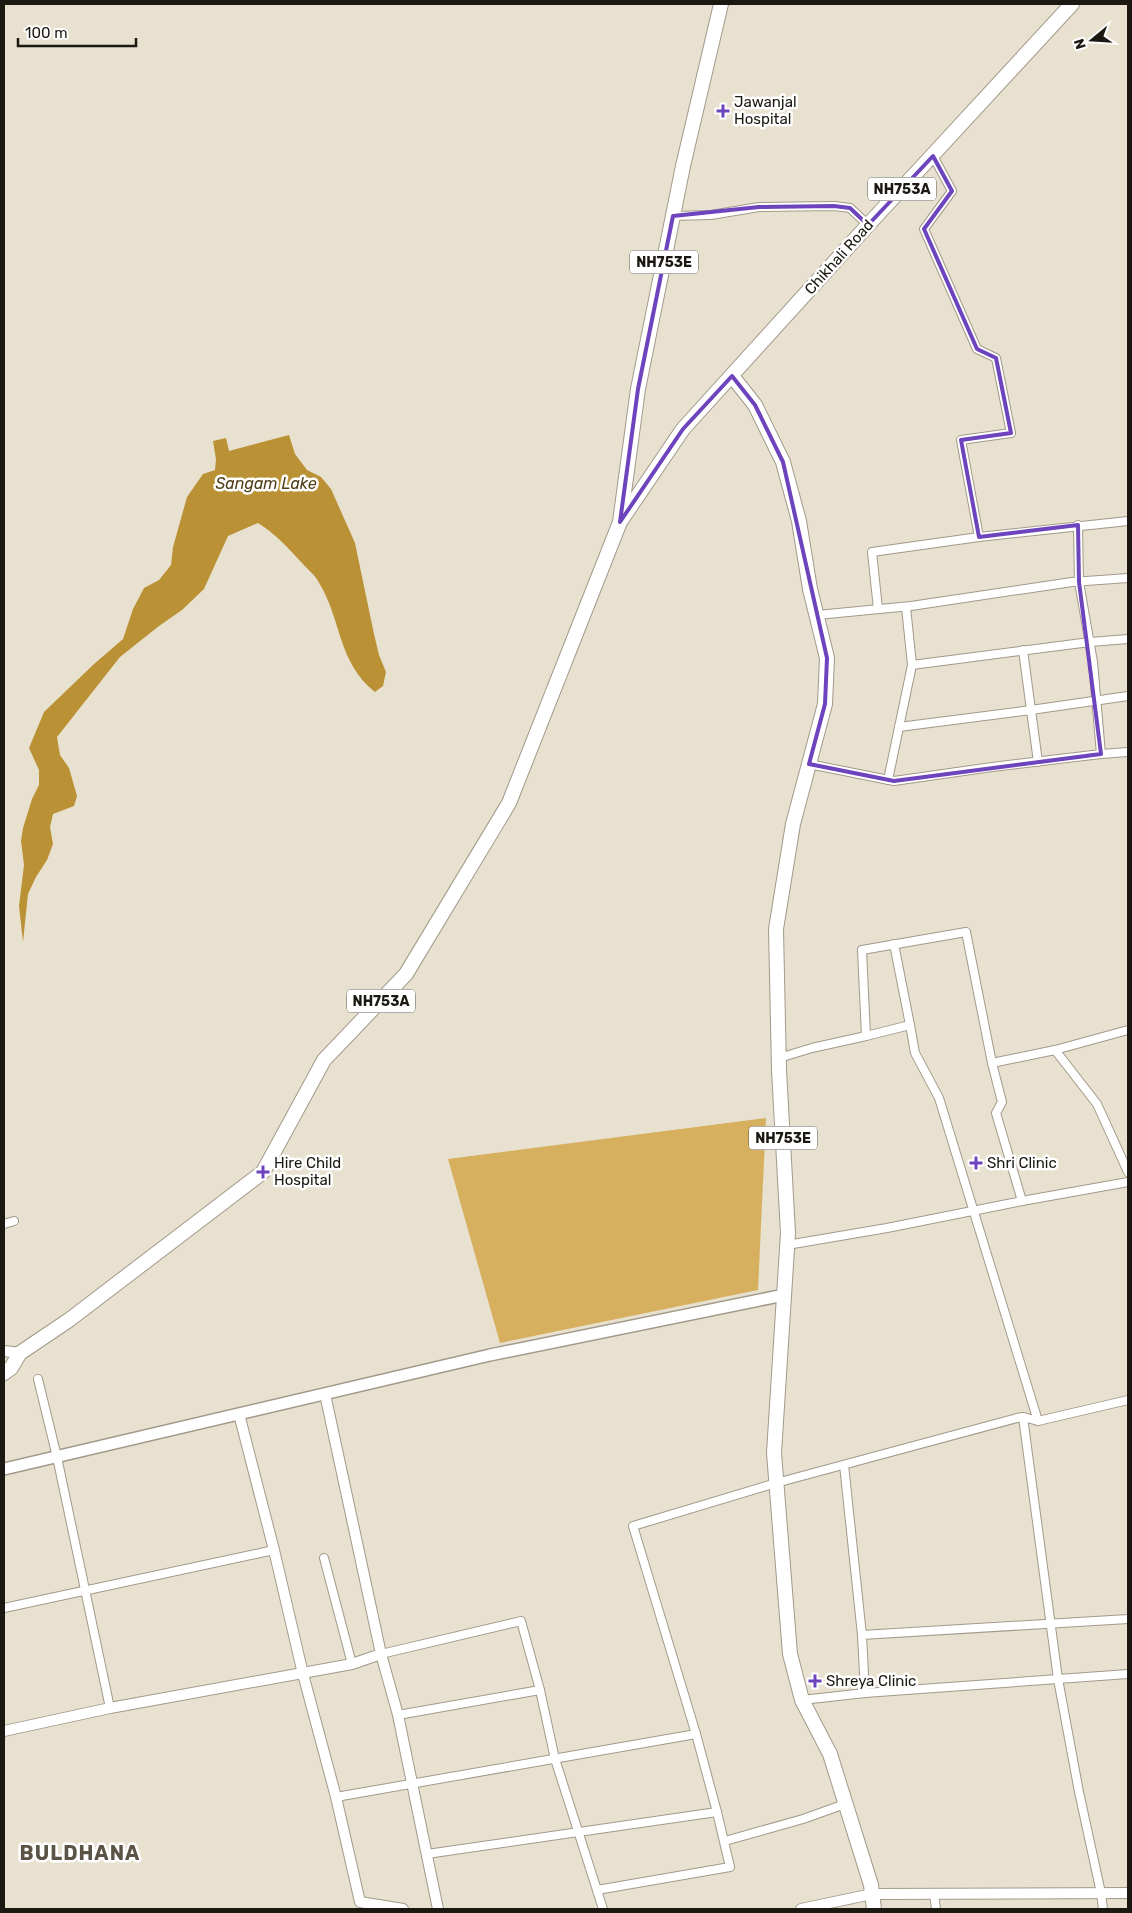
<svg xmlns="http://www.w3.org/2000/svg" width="1132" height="1913" viewBox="0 0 1132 1913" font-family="Rubik,sans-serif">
<rect width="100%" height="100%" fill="#e9e1d0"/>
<polygon fill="#d6b05f" points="766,1118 758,1290 500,1343 448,1159"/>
<path fill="#ba9134" d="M289 435 295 454 307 470 321 477 331 489 355 543 374 634 379 655 386 672 383 686 375 692C337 662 342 619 318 581 315 575 308 570 303 564 288 548 277 535 258 523L228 536 204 589 182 610 159 626 120 657 57 737 60 755 69 768 77 796 74 806 53 814 50 827 53 844 47 860 36 877 28 894 23 942 19 906 24 865 21 841 23 828 32 799 39 785V770L29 748 44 712 94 664 123 639 133 609 144 588 159 580 171 565 173 547 187 497 203 474 215 470 216 459 213 441 226 438 229 451Z"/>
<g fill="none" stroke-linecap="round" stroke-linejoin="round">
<g stroke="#a2998a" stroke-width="10">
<g id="minor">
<polyline points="933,156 952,191 924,229 977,349 996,358 1011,433 961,440 979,537"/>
<polyline points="673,216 711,215 759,207 834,206 850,208 868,225"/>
<polyline points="878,609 872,552 979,537 1128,521"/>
<polyline points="817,615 911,606 1072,582 1128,578"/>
<polyline points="1023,650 1031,710 1128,696"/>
<polyline points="912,665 1090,642 1128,639"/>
<polyline points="899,727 1031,710 1038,762"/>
<polyline points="1101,754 1128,752"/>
<polyline points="809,764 894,781 992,767 1101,754 1093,662 1079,582 1078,525"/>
<polyline points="888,780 912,665 906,607"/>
<polyline points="910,1025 915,1053 939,1098 1038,1421"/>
<polyline points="866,1036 910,1025 894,944"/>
<polyline points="1055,1050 1097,1104 1128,1172"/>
<polyline points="779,1058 812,1048 866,1036 862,950 966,932 992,1063"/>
<polyline points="1022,1201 1128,1182"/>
<polyline points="4,1224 14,1221"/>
<polyline points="787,1245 887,1228 1022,1201 996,1113 1002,1102 992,1063 1055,1050 1128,1030"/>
<polyline points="38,1379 57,1457 110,1708"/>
<polyline points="844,1465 862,1635"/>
<polyline points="324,1558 352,1664"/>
<polyline points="4,1608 274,1550"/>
<polyline points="381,1654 521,1621 540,1690 398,1715"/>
<polyline points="540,1690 555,1759 603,1909"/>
<polyline points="865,1693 1058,1679 1023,1417"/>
<polyline points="802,1700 865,1693 862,1635 1128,1619"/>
<polyline points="696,1734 633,1526 776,1483 1017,1418 1023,1417 1038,1421 1128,1400"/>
<polyline points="336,1797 696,1734 717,1812 427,1854"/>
<polyline points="725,1841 803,1819 845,1804"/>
<polyline points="597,1890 730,1867 717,1812"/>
<polyline points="934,1894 936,1909"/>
<polyline points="1103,1909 1101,1893 1079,1792 1058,1679 1128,1674"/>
</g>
</g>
<g stroke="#a2998a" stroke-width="12">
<g id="tertiary">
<polyline points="4,1351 20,1353"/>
<polyline points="325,1394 381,1654 398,1715 438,1909"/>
<polyline points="239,1414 274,1550 303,1674 336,1797 360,1902 403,1909"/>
<polyline points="4,1731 110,1708 352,1664 381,1654"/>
<polyline points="801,1909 872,1894 1128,1893"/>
</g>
</g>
<g stroke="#a2998a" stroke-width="14">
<polyline id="secondary" points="4,1469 490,1355 784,1295"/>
</g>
<g stroke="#a2998a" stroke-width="16">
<g id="trunk">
<polyline points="732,376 755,405 783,462 799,521 810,589 827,658 825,704 793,824 776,929 779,1070 788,1233 774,1453 790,1654 802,1700 830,1754 871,1885 874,1909"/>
<polyline points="622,519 683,429 868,225 1072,4"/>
<polyline points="4,1373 11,1368 20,1353 69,1320 263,1172 324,1060 406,974 509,803 620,522 638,389 683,166 721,4"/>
</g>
</g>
<use href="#minor" stroke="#fff" stroke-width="8"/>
<use href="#tertiary" stroke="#fff" stroke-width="10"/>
<use href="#secondary" stroke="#fff" stroke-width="11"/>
<use href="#trunk" stroke="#fff" stroke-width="14"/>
</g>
<path fill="none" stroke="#6d44bd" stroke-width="4" stroke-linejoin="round" d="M933 156 952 191 924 229 977 349 996 358 1011 433 961 440 979 537 1078 525 1079 582 1101 754 894 781 809 764 825 704 827 658 783 462 755 405 732 376 683 429 620 522 638 389 673 216 759 207 834 206 850 208 868 225Z"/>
<g fill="#6d44bd" stroke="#fff" stroke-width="2">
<path d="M720.5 103.5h5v5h5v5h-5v5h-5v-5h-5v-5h5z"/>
<path d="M973.5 1155.5h5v5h5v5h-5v5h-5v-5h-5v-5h5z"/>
<path d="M260.5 1164.5h5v5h5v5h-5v5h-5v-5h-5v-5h5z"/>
<path d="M812.5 1673.5h5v5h5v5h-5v5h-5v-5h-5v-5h5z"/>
</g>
<g text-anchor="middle" stroke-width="5" stroke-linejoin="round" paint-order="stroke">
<g fill="#fff" stroke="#5f5d59" stroke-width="1">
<rect x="868" y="177.5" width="68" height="23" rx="4"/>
<rect x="630" y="250.5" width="68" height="23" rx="4"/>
<rect x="347" y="989.5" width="68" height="23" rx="4"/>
<rect x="749" y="1126.5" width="68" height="23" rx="4"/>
</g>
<g font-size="14" font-weight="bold" fill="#1b1812">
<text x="902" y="194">NH753A</text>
<text x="664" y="267">NH753E</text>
<text x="381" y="1006">NH753A</text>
<text x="783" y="1143">NH753E</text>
</g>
<g font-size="15" fill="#1b1812" stroke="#fff" text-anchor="start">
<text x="734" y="107">Jawanjal<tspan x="734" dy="17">Hospital</tspan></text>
<text x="274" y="1168">Hire Child<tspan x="274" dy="17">Hospital</tspan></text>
<text x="987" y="1168">Shri Clinic</text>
<text x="826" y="1686">Shreya Clinic</text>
</g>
<g font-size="15" fill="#1b1812" stroke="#fff">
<text transform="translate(839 257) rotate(-48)" y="5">Chikhali Road</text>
</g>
<g font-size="16" font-style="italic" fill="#514019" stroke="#fff">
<text x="266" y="489">Sangam Lake</text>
</g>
<g font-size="20" font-weight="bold" letter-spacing="1" fill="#5b5345" stroke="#fff">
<text x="80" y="1860">BULDHANA</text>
</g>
</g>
<rect width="1132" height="1913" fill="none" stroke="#1b1812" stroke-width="10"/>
<g transform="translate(1092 40) rotate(252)" stroke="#ffffff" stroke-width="4" paint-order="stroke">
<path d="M0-4L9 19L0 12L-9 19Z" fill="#1b1812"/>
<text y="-8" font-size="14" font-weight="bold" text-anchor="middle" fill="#1b1812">N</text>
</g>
<path d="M18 38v8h118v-8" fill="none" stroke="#1b1812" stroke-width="2.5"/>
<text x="25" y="38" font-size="15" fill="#1b1812" stroke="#ffffff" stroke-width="4" paint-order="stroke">100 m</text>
</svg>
